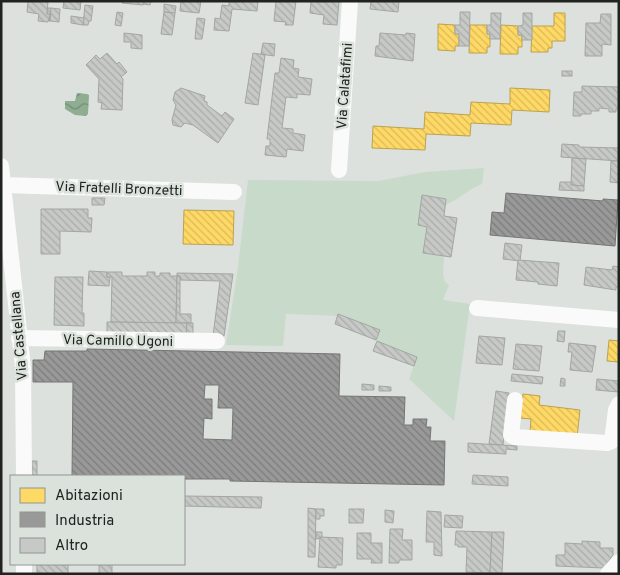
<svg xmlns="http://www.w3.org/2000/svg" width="620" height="575" viewBox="0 0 620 575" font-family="Overpass,sans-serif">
<defs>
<pattern id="water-waves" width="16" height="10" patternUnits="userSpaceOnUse" patternTransform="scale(1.25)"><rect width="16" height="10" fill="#8ead91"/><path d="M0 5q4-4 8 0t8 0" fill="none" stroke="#748c76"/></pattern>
<pattern id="homes-back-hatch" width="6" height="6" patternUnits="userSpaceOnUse" patternTransform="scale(1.25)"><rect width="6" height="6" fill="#ffd966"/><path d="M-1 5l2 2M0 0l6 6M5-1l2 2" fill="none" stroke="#daba58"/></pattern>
<pattern id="industry-back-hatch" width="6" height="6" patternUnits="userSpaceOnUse" patternTransform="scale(1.25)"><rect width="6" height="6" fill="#999"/><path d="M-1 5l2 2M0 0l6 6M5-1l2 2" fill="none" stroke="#7c7c7c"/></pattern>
<pattern id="building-back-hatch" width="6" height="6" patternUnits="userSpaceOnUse" patternTransform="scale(1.25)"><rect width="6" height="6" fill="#c6c9c6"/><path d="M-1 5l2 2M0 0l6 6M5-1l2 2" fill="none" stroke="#aaacaa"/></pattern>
</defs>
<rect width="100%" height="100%" fill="#dce1dd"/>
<path fill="#c8daca" d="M484 168 482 184C468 189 459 200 445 205L446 199 422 195 418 225 427 227 423 253 444 256 443 274 445 282 449 285 443 300 470 304 454 421 409 379 417 357 377 341 376 340 379 330 339 314 338 316 286 314 283 346 226 345 238 267 248 180 379 181 425 172Z"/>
<polygon fill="url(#water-waves)" points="77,93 87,94 89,95 88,114 86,116 75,115 65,109 65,101 75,101"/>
<g fill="url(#homes-back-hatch)" stroke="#bca251">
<polygon points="554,13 565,13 565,41 552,41 552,48 548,48 548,52 531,52 532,26 554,26"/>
<polygon points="438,24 455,25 455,34 459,34 459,46 455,46 455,51 438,50"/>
<polygon points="470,25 487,25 487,34 490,34 490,47 487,47 487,53 469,53"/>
<polygon points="501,25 518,26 518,35 522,35 522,47 518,47 518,54 500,54"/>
<polygon points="510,88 550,90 549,112 512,110 511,125 471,123 470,136 426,134 425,150 372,148 373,126 424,129 425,112 470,115 471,102 510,104"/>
<polygon points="184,210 234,211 233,245 183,244"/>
<polygon points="609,340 619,341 619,362 607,361"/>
<polygon points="523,394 540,396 539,405 580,410 577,437 530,432 531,419 520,418"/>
</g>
<g fill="url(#industry-back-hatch)" stroke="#757675" fill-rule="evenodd">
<polygon points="506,193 603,201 603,199 618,200 615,246 490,235 492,212 504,213"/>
<path d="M87 349 340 354 339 396 405 397 404 425H413V419H427L426 427H431L430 441H445L444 485 230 481V479H184V476H72L73 382H33V360H44L45 351H87ZM205 385H219L218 408H233L232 440 203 439 204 418 212 419V399H204Z"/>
</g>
<g fill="url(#building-back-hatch)" stroke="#a3a6a3">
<polygon points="28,1 48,1 47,14 50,14 48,22 38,21 39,14 27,12"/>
<polygon points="64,1 81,1 80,10 63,8"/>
<polygon points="122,1 144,1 143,5 122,3"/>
<polygon points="144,1 151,1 150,5 143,4"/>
<polygon points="181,1 201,1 199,13 180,11"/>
<polygon points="229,1 258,1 257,11 232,9 229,31 214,30 215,18 220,19 222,5 229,6"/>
<polygon points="276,1 296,1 293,25 285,25 286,22 274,21"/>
<polygon points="311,1 339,1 337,25 323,24 324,15 310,13"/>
<polygon points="371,1 399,1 398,12 370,9"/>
<polygon points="164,4 176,6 175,13 164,12"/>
<polygon points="85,5 93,6 91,21 89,21 88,25 83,25"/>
<polygon points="48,8 51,8 50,21 49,21 50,14 47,14"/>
<polygon points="51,8 60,9 59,22 50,21"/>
<polygon points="117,12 123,13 121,26 115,25"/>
<polygon points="164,12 175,13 172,35 161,34"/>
<polygon points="460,12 470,12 469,46 459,46 459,34 455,34 455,25 460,25"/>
<polygon points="491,13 501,13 500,39 490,39 490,34 487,34 487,25 491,25"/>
<polygon points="523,13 532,13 532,40 522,40 522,35 518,35 518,26 523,25"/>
<polygon points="601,14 611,14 611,45 602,44 602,56 585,56 586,23 600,23"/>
<polygon points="71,16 84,18 83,25 71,23"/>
<polygon points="197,18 205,19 202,39 195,39"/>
<polygon points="124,33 142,35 142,49 131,48 131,42 124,42"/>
<polygon points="380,33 406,35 406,33 415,34 413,61 375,56 376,46 379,46"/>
<polygon points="263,43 275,44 274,56 261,54"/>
<polygon points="107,53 117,64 119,62 127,72 121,77 123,79 122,110 101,109 102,103 98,102 99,79 86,65 96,55 100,59"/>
<polygon points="253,53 265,55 258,105 245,103"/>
<polygon points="281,58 294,60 293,68 299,69 298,77 312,79 310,95 297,94 297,98 286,97 282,128 293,129 293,133 305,135 303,151 287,149 286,157 265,155 266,146 270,146 270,139 267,139 275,73 279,73"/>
<rect x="562" y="71" width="10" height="5"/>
<polygon points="582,86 619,87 619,109 616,109 616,112 609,112 609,109 599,108 599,111 591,111 591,114 581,114 581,116 573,116 574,92 582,92"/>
<polygon points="181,88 205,96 204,101 207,102 207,105 222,116 225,112 234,119 218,143 193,125 185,123 181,127 173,125 172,120 176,105 173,100 175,92"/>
<polygon points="562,144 579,145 579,147 619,148 619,161 561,157"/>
<polygon points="572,158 586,159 584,186 571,185"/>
<polygon points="611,161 619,161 619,183 610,182"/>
<polygon points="560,182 571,182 571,185 584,186 584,191 559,190"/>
<polygon points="422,195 446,199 444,216 457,218 451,257 423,253 427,227 418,225"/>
<polygon points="92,198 105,198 104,205 92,205"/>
<polygon points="41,209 88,209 88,218 92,218 91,232 60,231 60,254 41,254"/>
<polygon points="505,243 522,245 520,261 503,259"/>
<polygon points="518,260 559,263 557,286 538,284 538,282 516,280"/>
<polygon points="613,266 619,267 619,287 616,287 616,290 584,285 586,267 612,270"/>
<polygon points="89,271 107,272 107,277 110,277 109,286 88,285"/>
<polygon points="107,272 122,272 122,276 147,276 147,272 155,272 155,276 160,276 160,273 170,273 170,276 177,276 176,323 111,322 112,277 107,277"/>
<polygon points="177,273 233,274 224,336 213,336 220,281 180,280 180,276 177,276"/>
<polygon points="177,276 180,276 180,314 191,314 191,323 176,323"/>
<polygon points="55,277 83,277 82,313 84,313 84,326 54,325"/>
<polygon points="338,314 380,330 376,340 335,324"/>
<polygon points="107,322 187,323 186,335 107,333"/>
<polygon points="187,323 193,323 193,335 186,335"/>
<polygon points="558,331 565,331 564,342 557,341"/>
<polygon points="479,336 505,338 502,365 476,363"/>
<polygon points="377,341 417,357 414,366 373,351"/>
<polygon points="569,343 596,346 592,372 570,370 572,352 568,352"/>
<polygon points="516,344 542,346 539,371 513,369"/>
<polygon points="512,374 543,377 542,384 511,381"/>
<polygon points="561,378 565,379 565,386 560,386"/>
<polygon points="597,379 619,381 619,392 596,390"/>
<polygon points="362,384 374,385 374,390 362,390"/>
<polygon points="379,386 391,387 391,391 379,391"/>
<polygon points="496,391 509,393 503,445 489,444"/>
<polygon points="468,443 517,446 517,450 506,449 506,454 468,452"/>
<rect x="32" y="461" width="5" height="15"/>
<polygon points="473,475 508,477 508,486 472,484"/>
<polygon points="184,496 262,497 261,508 184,506"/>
<polygon points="308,508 316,509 315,557 308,557"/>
<polygon points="316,509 324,509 324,516 320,516 320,519 316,519"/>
<polygon points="349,509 364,509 363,523 349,523"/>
<polygon points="385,510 394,511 393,523 385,522"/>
<polygon points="427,511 441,512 442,556 434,555 434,542 426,542"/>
<polygon points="445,515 463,516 462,528 444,527"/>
<polygon points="390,529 403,529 402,540 412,540 412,560 399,560 399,563 389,563"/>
<polygon points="456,531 492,532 490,573 466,572 467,547 458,547 458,545 455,545"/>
<polygon points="316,532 322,532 322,538 316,539"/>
<polygon points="492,532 504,532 502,573 490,573"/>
<polygon points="357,533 371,533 371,543 382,543 382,563 371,563 372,559 357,559"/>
<polygon points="320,537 343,538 342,565 336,565 336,568 318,567"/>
<polygon points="582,541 600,542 600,548 613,548 613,555 604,568 556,566 556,555 565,555 565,543 582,544"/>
<rect x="37" y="564" width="31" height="10"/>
<rect x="99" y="564" width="13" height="10"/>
</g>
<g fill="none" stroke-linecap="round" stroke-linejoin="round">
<g stroke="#fafafa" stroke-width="16">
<polyline points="1,166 23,368 24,476"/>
<polyline points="339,170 350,1"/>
<polyline points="3,185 234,192"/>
<polyline points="477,308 619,320"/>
<polyline points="19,338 217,341"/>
<polyline points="515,400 511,435 515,437 607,443 612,441 616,410 619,404"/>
<polyline points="24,564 24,574"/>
<polyline points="608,574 619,562"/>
</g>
</g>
<g text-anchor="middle" stroke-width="5" stroke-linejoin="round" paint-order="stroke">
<g font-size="14" fill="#202320" stroke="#dbe2dc">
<text transform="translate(344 86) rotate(-86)" y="5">Via Calatafimi</text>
<text transform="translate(119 188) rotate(2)" y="5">Via Fratelli Bronzetti</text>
<text transform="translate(18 336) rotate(-95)" y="5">Via Castellana</text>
<text transform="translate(118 340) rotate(1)" y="5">Via Camillo Ugoni</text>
</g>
</g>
<rect width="620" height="575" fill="none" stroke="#202320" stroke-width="5"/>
<rect x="10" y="475" width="175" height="90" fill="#dbe2dc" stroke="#909691"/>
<rect x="20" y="488" width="25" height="15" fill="#ffd966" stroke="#909691"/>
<text x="55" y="500" font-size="15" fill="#202320">Abitazioni</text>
<rect x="20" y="512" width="25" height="15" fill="#999999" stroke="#909691"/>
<text x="55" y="525" font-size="15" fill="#202320">Industria</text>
<rect x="20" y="538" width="25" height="15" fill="#c6c9c6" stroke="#909691"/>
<text x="55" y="550" font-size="15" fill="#202320">Altro</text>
</svg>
